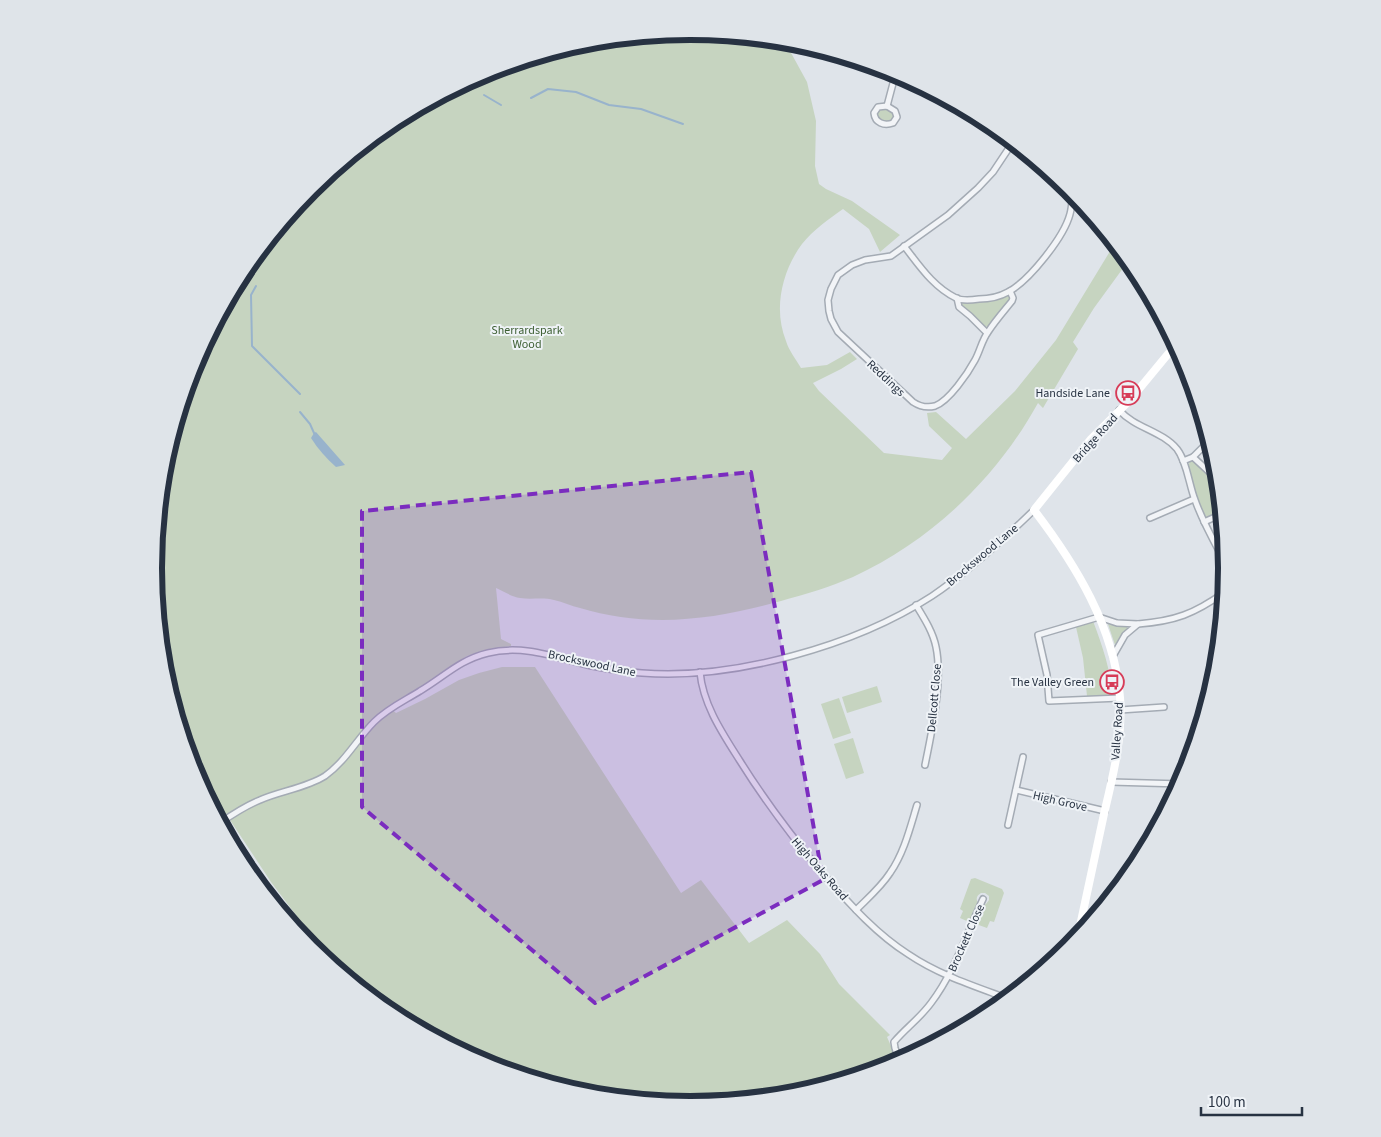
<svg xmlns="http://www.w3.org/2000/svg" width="1381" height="1137" viewBox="0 0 1381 1137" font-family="'Source Sans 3',sans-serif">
<rect width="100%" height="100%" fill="#dfe4ea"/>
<g fill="#c6d4c0">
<path d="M690 31 784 40 807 82 816 121 815 166 819 184 826 189 852 201 900 235 880 252 869 229 843 209C829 219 813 230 802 244 782 271 773 309 786 341 789 351 796 359 801 368L827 365 850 352 857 359 841 369 813 383 819 391 884 453 942 460 952 448 929 426 927 413 936 412 966 439 1015 391 1056 340 1115 243 1129 260 1094 308 1073 342 1078 349 1043 408 1038 403C996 479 932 540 853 577 830 587 806 594 781 601 742 612 703 620 662 620 635 620 606 616 580 608 571 606 563 602 554 600 543 597 531 600 520 598 512 597 503 591 496 588L501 639 511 644V646L489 649 467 656 446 669 421 688 389 707 396 713 425 699 459 680 479 673 502 667H535L681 893 701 880 749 943 787 920 820 954 839 984 890 1035 887 1037 894 1053 849 1074 851 1079 795 1095 690 1106 585 1095 485 1065 392 1015 339 972 271 882 230 820 222 826 194 774 164 673 153 568 164 463 194 363 244 270 311 188 392 122 485 72 586 42Z"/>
<polygon points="879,109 886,109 893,113 895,118 890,122 883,123 877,117 876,113"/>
<polygon points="1008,295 1010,299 989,326 985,327 961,304 963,302"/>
<polygon points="1193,461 1213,476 1220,485 1222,512 1209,518 1207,518 1203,513 1187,467 1190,462"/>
<path d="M1091 621H1093C1102 645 1111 670 1112 696H1087L1083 658 1076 627Z"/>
<polygon points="1108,624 1127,627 1127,629 1121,635 1115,645"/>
<polygon points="877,686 882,702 847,713 842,697"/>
<polygon points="839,698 851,733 833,739 821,704"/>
<polygon points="853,738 864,773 846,779 834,744"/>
<path d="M975 878 1002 889 1004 893 994 922 990 921 987 928 976 924 975 922 982 906 986 904 989 900V896L985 893H981C976 896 976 899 978 903L969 922 960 918 963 911 960 909 971 879Z"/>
</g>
<path fill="#98b3cc" d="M316 432 345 465 336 467C326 458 318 449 311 438L314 433Z"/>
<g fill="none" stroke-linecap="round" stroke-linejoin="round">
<g stroke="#98b3cc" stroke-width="2">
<polyline points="484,95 501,105"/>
<polyline points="531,98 548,89 576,92 609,105 641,109 683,124"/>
<polyline points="253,258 254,272"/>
<polyline points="256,286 251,295 252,346 300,394"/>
<polyline points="300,412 310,424 314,433"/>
</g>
<g stroke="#a4abb4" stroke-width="8">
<g id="minor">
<path d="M887 106 895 111 897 117 893 123C884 126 875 123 874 113L878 107Z"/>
<polyline points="887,106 896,72"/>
<path d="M904 246C919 265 933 287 956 298 962 301 972 300 979 299 989 299 999 297 1008 292 1029 281 1064 237 1070 214 1072 207 1072 199 1073 191"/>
<path d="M1010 291 1013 298 1012 301C1004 311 995 321 988 332 982 340 980 351 975 360 968 373 949 401 935 406 927 408 919 406 913 402L838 332 831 319 829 311 828 300 831 289 838 275 852 265 865 260 891 256 948 215 978 188 993 172 1013 142"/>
<polyline points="957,298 959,307 970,316 987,333"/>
<path d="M1119 410C1135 428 1162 431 1177 449 1187 462 1189 485 1195 500 1203 523 1216 545 1227 566"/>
<polyline points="1193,457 1219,481"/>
<polyline points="1183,461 1193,457 1210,440"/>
<polyline points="1150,518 1194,499"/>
<polyline points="1204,522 1222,514"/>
<path d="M916 605C924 618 933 632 936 647 943 680 932 731 925 765"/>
<path d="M1138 624C1175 621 1194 614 1225 592"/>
<polyline points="1113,656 1125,635 1138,624 1117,623 1099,617 1038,635 1047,675 1049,701 1120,698"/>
<path d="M700 672C703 705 723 734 740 761 765 801 793 838 823 874 849 903 875 933 908 954 939 975 974 986 1009 999"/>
<polyline points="1120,710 1164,707"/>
<polyline points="1111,782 1182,784"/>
<polyline points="1016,790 1105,811"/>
<path d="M220 823C233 814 245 806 260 800 280 791 306 788 325 776 345 762 357 739 374 722 388 708 404 701 420 691 444 677 459 660 488 653 524 644 557 658 592 666 608 669 625 672 642 673 733 680 855 646 932 596 969 571 1002 541 1034 510"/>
<polyline points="1008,825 1023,757"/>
<path d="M856 910C868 898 881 887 890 873 904 853 910 828 917 805"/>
<path d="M900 1063 895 1048 894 1042C906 1028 920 1018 931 1003 954 973 967 933 983 899"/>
</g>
</g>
<use href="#minor" stroke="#f2f4f7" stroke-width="5"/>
<path stroke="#fff" stroke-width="8" d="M1077 940C1086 898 1095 856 1104 814 1113 776 1123 737 1120 697 1114 627 1076 565 1034 510L1091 439 1130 400 1168 354 1177 345"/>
</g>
<path fill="#7b2cbf" fill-opacity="0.2" stroke="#7b2cbf" stroke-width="4" stroke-dasharray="10 6" stroke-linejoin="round" d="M751 472 823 880 595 1003 362 807V511Z"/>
<defs>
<g id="bus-ring" transform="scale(1.25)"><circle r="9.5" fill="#eff3f7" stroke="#d73c58" stroke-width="1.5"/><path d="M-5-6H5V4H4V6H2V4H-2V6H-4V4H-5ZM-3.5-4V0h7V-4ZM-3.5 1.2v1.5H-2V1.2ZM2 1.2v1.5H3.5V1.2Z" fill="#d73c58"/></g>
</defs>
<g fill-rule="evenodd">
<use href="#bus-ring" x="1128" y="393"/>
<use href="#bus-ring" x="1112" y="682"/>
</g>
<g text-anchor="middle" stroke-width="4" stroke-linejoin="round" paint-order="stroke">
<g font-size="12" fill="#3d5f33" stroke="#eff3f7">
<text x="527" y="334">Sherrardspark<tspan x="527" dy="14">Wood</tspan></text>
</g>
<g font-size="12" fill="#273242" stroke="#eff3f7">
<text transform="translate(886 378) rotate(43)" y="4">Reddings</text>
<text transform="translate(1095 438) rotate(-48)" y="4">Bridge Road</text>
<text transform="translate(982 555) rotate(-40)" y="4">Brockswood Lane</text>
<text transform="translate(592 663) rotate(12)" y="4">Brockswood Lane</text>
<text transform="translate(934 698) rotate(-85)" y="4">Dellcott Close</text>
<text transform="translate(1117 731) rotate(-86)" y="4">Valley Road</text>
<text transform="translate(1060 801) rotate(13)" y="4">High Grove</text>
<text transform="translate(820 869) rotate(49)" y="4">High Oaks Road</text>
<text transform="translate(966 938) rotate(-66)" y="4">Brockett Close</text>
</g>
<g font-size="12" fill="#273242" stroke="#eff3f7" text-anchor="end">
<text x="1110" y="397">Handside Lane</text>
<text x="1094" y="686">The Valley Green</text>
</g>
</g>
<path d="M0 0H1381V1137H0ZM162 568a528 528 0 1 1 1056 0a528 528 0 1 1-1056 0Z" fill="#dfe4e9" fill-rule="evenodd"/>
<path fill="none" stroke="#273242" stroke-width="6" d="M162 568a528 528 0 1 1 1056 0a528 528 0 1 1-1056 0Z"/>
<path d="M1201 1107v8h101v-8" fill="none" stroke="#273242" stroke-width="2.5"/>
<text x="1208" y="1107" font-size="15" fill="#273242" stroke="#eff3f7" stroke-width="4" paint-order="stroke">100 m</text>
</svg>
